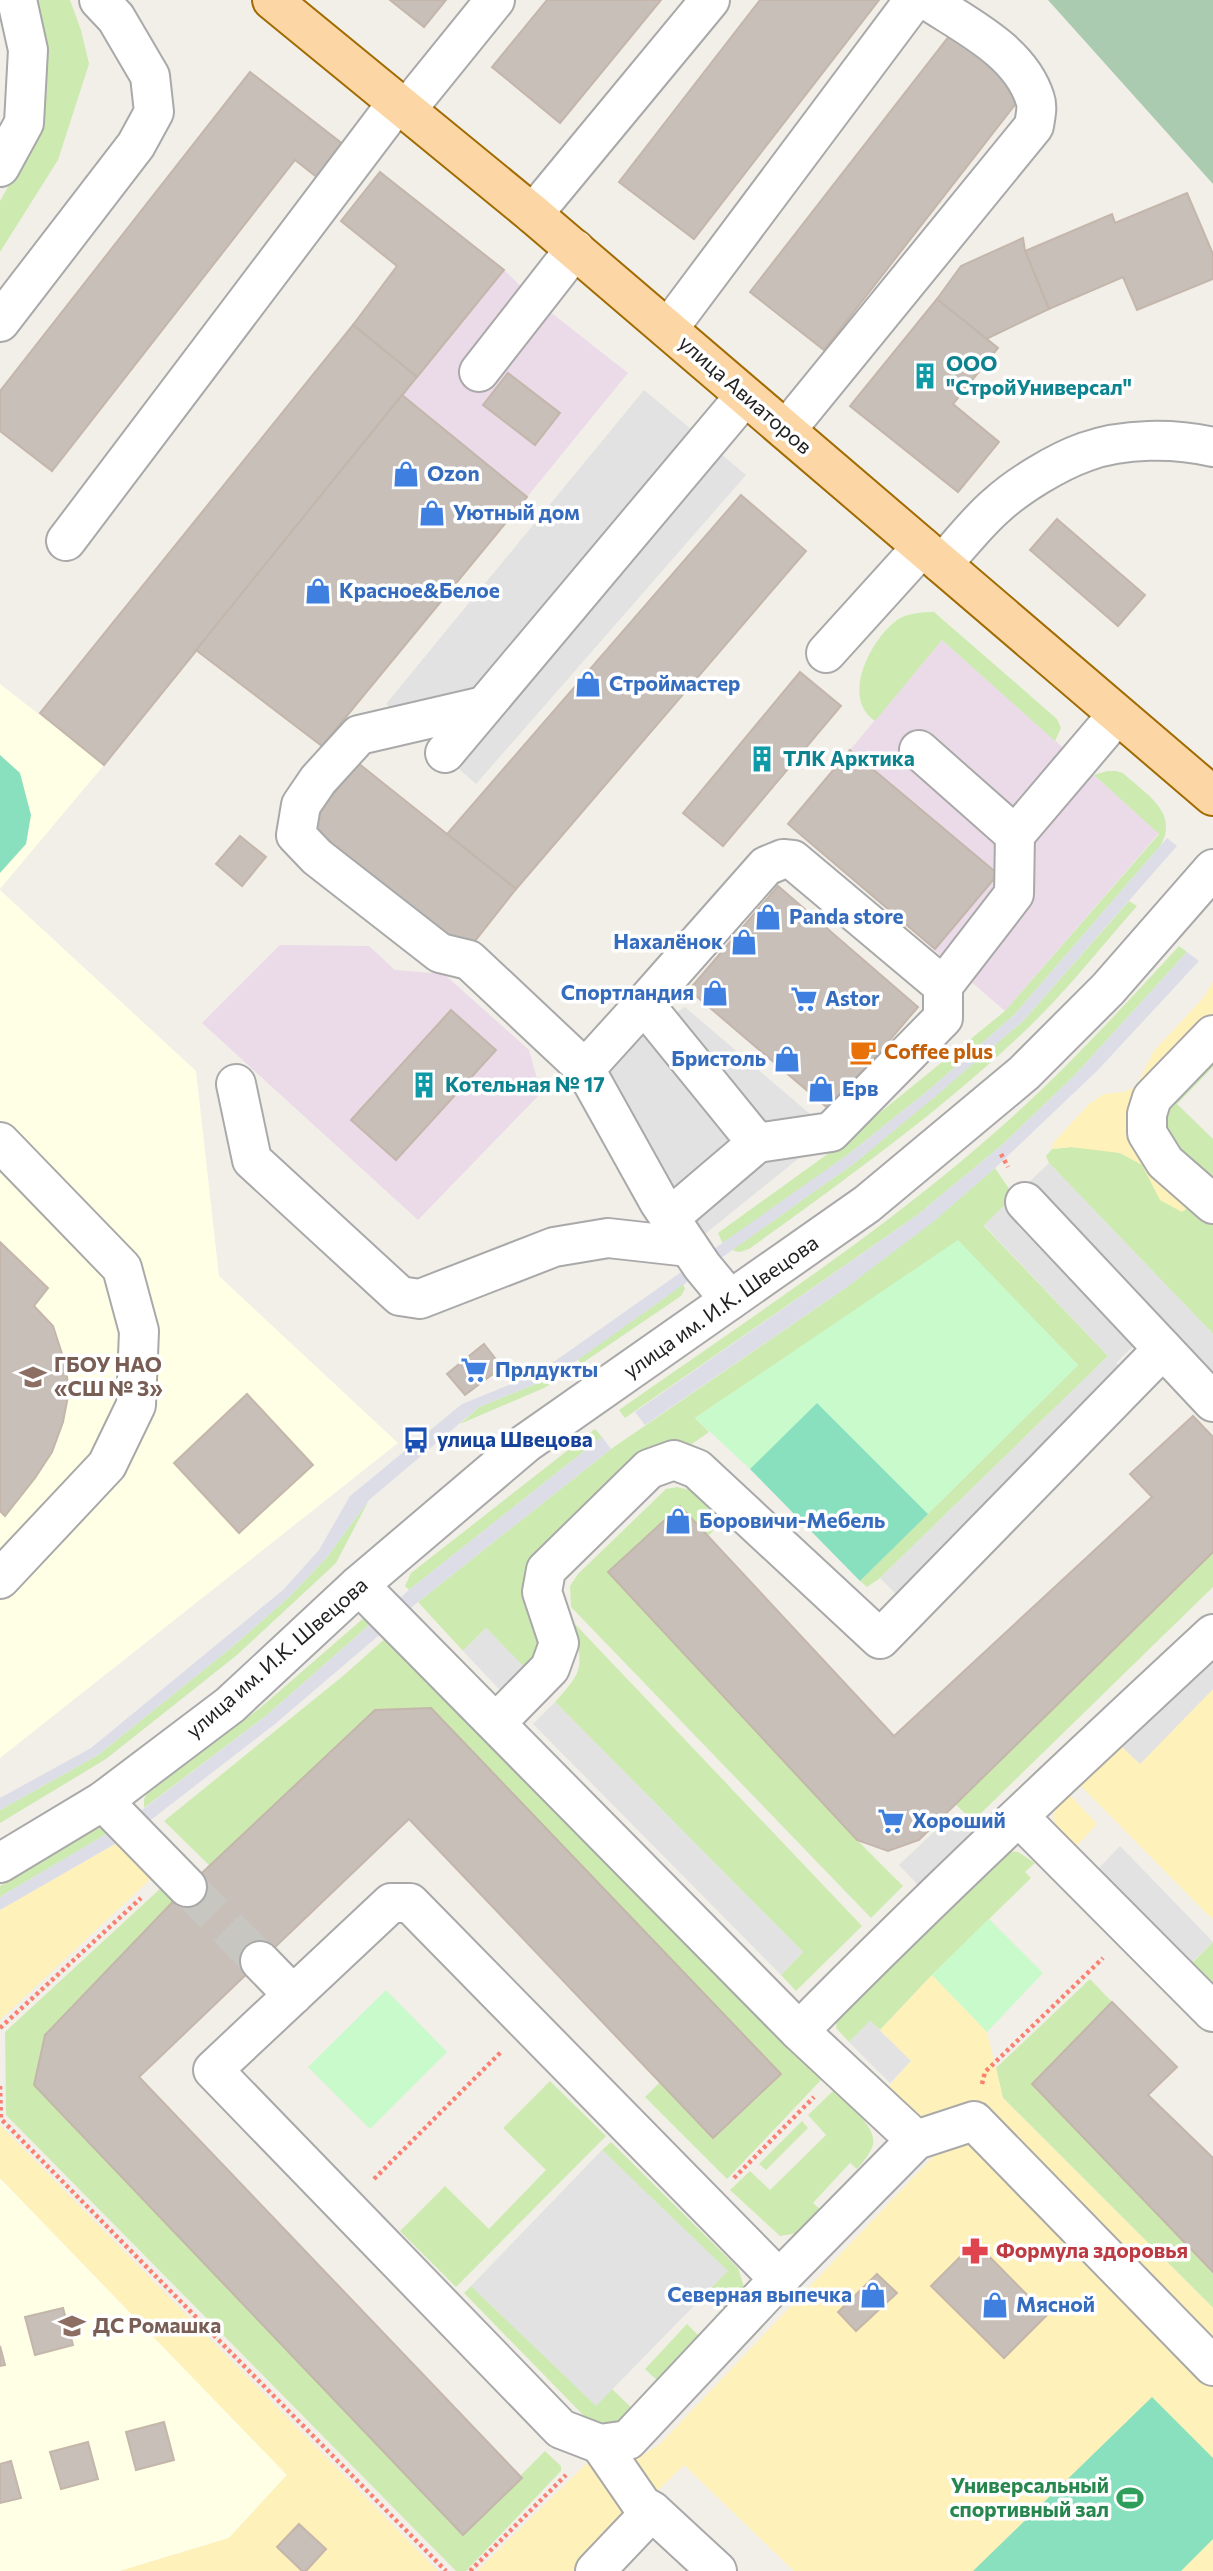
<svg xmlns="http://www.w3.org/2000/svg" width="1213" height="2571" viewBox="0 0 1213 2571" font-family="Commissioner,sans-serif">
<rect width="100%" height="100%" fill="#f2efe9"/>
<g fill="#ebdbe8">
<polygon points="504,270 535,300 628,373 527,497 402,395"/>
<polygon points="942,640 1159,833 1005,1011 788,824"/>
<polygon points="280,945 369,946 395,970 444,974 529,1050 541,1093 418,1220 202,1023"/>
</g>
<g fill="#ffffe5">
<polygon points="0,684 104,765 0,889"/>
<polygon points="0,890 196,1071 219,1276 398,1443 0,1758"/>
<polygon points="0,2178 287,2475 229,2538 120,2571 0,2571"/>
</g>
<g fill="#cdebb0">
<polygon points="34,0 70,0 81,30 89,64 58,160 0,252 0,201 20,166 43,65 44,31"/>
<path d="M934 612 1057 719 1061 728 1055 741 942 640 875 721C840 698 871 639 897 620 907 613 922 612 934 612Z"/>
<path d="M1107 771H1116L1123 773C1145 794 1179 811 1161 845L1015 1014 930 1089 850 1153 723 1244 718 1233 840 1145 1005 1011 1159 834 1094 775Z"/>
<path d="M1129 901 1137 906C1102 946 1068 989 1030 1026 944 1109 846 1179 749 1249L740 1252 734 1251 733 1249 856 1162 1023 1021Z"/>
<path d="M1179 946 1187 952 1075 1075 1002 1145 916 1216 625 1418 619 1410C745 1321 877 1236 993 1134 1060 1076 1119 1011 1179 946Z"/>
<polygon points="1213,1047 1213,1067 1177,1104 1213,1139 1213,1176 1166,1139 1161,1097"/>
<path d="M1071 1147C1086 1149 1104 1148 1119 1153 1149 1162 1185 1200 1213 1218V1334L1049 1163 1046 1156 1052 1149Z"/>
<path d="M995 1168 1014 1196 984 1226 1108 1356 880 1578 867 1587 860 1581 1078 1365 958 1241 695 1418 709 1432 692 1444 675 1445 527 1605C534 1633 549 1645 524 1667L486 1628 463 1651 418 1602 611 1449 847 1287 947 1209Z"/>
<polygon points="683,1284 685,1289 681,1296 581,1364 577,1358"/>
<polygon points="555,1376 558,1379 544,1388 460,1424 479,1407"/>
<polygon points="595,1429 602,1437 409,1590 405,1586 411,1573"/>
<polygon points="677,1487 690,1490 722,1522 708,1536 679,1506 609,1572 857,1840 903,1886 871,1918 571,1607 570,1586 578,1574 666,1489"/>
<polygon points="369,1500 336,1563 237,1655 106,1759 0,1823 0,1810 98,1755 232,1647 290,1596 327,1557"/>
<polygon points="1213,1552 1213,1587 973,1821 955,1804"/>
<polygon points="366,1616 376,1619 267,1715 144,1808 144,1799 147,1794 260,1708"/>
<path d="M575 1624 862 1926 796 1991 781 1975 803 1952 555 1702C586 1668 581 1668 575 1624Z"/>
<polygon points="388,1636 821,2080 727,2179 645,2097 660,2082 711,2136 780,2074 431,1708 375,1710 210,1866 164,1821 343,1676"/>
<polygon points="102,1828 110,1832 0,1897 0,1886 95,1829"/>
<polygon points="1007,1851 1018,1852 1035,1863 1025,1872 1031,1878 932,1975 880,2030 870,2021 849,2042 836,2028 838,2010"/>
<polygon points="163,1886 176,1898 45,2034 34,2085 462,2534 522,2479 520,2476 545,2451 561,2466 561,2471 466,2571 456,2571 6,2115 5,2032"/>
<polygon points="1213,1942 1213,1985 1191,1964"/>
<polygon points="1090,1979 1112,2002 1032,2084 1213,2272 1213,2308 1003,2098 996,2068"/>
<polygon points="550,2081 606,2136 456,2287 400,2231 445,2186 489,2229 546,2170 503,2128"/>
<path d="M833 2091C846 2104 877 2125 873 2145 870 2154 863 2162 857 2169L850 2163 813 2203 821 2210 798 2233 780 2236 730 2190 750 2171 770 2190 826 2135 808 2115Z"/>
<polygon points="802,2121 808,2128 766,2170 759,2164"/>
<polygon points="611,2142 738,2268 745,2290 731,2316 707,2292 727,2271 602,2150"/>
<path d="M471 2286 596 2405 612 2389 635 2411C617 2426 605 2429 585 2417L464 2293Z"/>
<polygon points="687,2324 702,2339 660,2383 645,2369"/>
</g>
<g fill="#fff1ba">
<polygon points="1213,982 1213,1047 1161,1097 1166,1139 1213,1176 1213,1218 1192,1205 1182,1212 1160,1200 1142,1165 1120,1153 1071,1147 1052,1149 1053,1143 1090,1103 1104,1094 1124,1092 1136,1086 1154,1051 1203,998"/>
<polygon points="1213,1689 1213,1920 1076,1781 1117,1741 1140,1764"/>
<path d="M1067 1792 1097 1824 1075 1848C1054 1824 1044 1819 1067 1792Z"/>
<polygon points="122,1840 156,1874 0,2020 0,1910"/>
<polygon points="932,1975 987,2032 1003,2098 1213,2308 1213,2571 794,2571 684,2465 575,2571 477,2571 591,2459 638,2458 660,2444 944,2145 888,2087 911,2061 880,2030"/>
<polygon points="0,2125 438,2571 120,2571 229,2538 287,2475 0,2178"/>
</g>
<polygon fill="#aacbaf" points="1048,0 1213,0 1213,184"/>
<g fill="#c8facc">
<polygon points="958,1240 1078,1365 928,1514 817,1403 750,1469 695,1418"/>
<polygon points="989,1919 1043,1973 987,2032 932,1975"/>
<polygon points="386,1990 447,2052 370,2129 308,2067"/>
</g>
<g fill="#88e0be">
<polygon points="0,755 20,773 31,815 26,844 0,873"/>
<polygon points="817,1403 928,1514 860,1581 750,1469"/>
<polygon points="1152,2397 1213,2458 1213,2539 1181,2571 973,2571"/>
</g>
<g fill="#e2e2e2">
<polygon points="644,390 746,475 476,784 386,704"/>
<polygon points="685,1007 831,1132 689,1247 585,1069"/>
<polygon points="1049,1163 1213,1334 1213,1388 1152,1328 1116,1363 1129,1377 901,1599 880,1578 1108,1356 984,1225"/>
<polygon points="486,1628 524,1667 500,1690 463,1651"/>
<polygon points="1213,1650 1213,1689 1140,1764 1120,1745"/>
<polygon points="555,1702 803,1952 781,1975 533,1724"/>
<polygon points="954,1813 980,1841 925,1892 899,1865"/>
<polygon points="1120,1846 1213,1942 1191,1963 1099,1868"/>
<polygon points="870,2021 911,2061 890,2083 849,2042"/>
<polygon points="602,2150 728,2271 596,2406 471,2286"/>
</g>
<g fill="#dddde8">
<polygon points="1167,838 1177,846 1023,1021 936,1096 856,1162 555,1376 479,1407 369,1500 327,1557 290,1596 232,1647 98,1755 0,1810 0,1798 91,1748 283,1590 319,1550 350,1496 462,1404 538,1373 850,1153 930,1089 1015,1014"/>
<polygon points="1187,952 1199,961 1098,1070 995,1168 933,1222 847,1287 645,1425 635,1412 916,1216 1002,1145 1075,1075"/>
<polygon points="602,1437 611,1449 418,1602 275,1724 134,1833 0,1910 0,1897 125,1823 267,1715 409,1590"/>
</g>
<g fill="#c7bfb8" stroke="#c4b6ab" stroke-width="2">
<polygon points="390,0 446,0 424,27"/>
<polygon points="547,0 661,0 560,123 492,67"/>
<polygon points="760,0 879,0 694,239 619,182"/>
<polygon points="950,35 1025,92 824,350 750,292"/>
<polygon points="250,72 344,145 318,178 295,160 52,471 0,431 0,391"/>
<polygon points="380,172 504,270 417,377 353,325 397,266 341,221"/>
<polygon points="1187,193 1213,254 1213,279 1137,310 1123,277 1049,309 1025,251 1112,214 1115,223"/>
<polygon points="1023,238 1025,251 1049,309 986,339 937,299 961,266"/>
<polygon points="937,299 998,348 953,404 999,442 958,492 850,406"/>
<polygon points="353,325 417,377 104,765 40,713"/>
<polygon points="508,373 560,413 535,445 483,405"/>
<polygon points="402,395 527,497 322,746 196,650"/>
<polygon points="741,495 806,551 516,889 447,834"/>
<polygon points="1057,519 1145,595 1118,626 1030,550"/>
<polygon points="800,672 841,706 723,846 683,813"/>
<polygon points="850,750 998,874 935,949 788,824"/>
<polygon points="358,763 516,889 467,951 309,825"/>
<polygon points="240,836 266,857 242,886 216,864"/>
<polygon points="778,886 918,1007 830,1110 689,990"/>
<polygon points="451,1010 496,1050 396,1160 351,1120"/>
<polygon points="0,1242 48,1288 34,1306 53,1326 65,1363 69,1391 63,1422 52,1452 35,1478 5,1516 0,1511"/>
<polygon points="484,1344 502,1367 465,1395 447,1374"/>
<polygon points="247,1394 313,1465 239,1533 174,1463"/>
<polygon points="1193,1416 1213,1437 1213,1552 919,1840 888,1851 857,1840 608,1572 680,1506 894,1736 1152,1497 1130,1474"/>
<polygon points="431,1708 781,2074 713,2138 409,1819 139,2077 522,2478 463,2535 34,2085 45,2035 187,1887 375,1710"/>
<polygon points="1112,2002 1177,2067 1148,2095 1213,2158 1213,2272 1032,2084"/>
<polygon points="975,2242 1047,2315 1004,2358 931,2286"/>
<polygon points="877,2274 897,2293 856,2331 838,2312"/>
<polygon points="63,2308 73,2345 35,2355 25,2317"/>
<polygon points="0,2346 5,2365 0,2366"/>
<polygon points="164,2422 174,2460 136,2470 126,2432"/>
<polygon points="88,2442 98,2479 61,2489 50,2452"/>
<polygon points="11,2461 21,2498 0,2503 0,2464"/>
<polygon points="299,2524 326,2549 306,2571 302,2571 277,2547"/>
</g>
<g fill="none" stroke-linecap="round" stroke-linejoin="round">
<polyline stroke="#c8c6c1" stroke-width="38" stroke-dasharray="38 19" stroke-linecap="butt" points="187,1887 260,1961"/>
<g stroke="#a9a9a9" stroke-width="42">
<g id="minor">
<polyline points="406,110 495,0"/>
<polyline points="0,167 24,123 28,50 17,0"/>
<polyline points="533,214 710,0"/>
<polyline points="0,322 136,145 154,112 150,76 116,18 99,0"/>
<polyline points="668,329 914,0"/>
<polyline points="479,372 575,249"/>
<path d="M786 430 1034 126C1035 118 1038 107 1035 99 1020 51 966 26 927 0"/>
<polyline points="66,541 397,103"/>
<path d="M942 564C960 545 977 522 997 505 1019 485 1057 462 1085 452 1123 438 1174 438 1213 447"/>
<polyline points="826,653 922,547"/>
<polyline points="484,706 359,735 318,780 301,805 296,835 317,857 440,953 469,960 585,1069 659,1202 702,1266 730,1300"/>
<polyline points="919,750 1015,835 1117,715"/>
<polyline points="445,753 745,396"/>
<polyline points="943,986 1014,894 1015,835"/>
<polyline points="644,1004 766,866 783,859 793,860 943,986 943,1018 831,1132 757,1143"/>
<polyline points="1213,1035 1152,1098 1147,1114 1147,1133 1165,1162 1213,1204"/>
<polyline points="585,1069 644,1004 757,1143 669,1218"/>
<polyline points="236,1084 252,1160 400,1296 420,1299 554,1247 608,1238 689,1247"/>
<polyline points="0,1142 122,1268 139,1331 136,1405 107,1465 0,1579"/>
<polyline points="1025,1202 1213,1402"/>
<polyline points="359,1585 799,2031"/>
<polyline points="496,1723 550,1668 559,1643 542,1592 546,1570 649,1469 674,1460 697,1469 880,1639 1163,1349"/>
<polyline points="103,1801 187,1887"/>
<polyline points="1019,1817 1213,2012"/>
<polyline points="0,1863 103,1801 230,1705 359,1585 526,1443 867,1204 1024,1073 1108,989 1213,869"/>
<polyline points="260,1961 293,1995"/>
<path d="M916 2140 799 2031C933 1895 1073 1764 1213 1634"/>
<polyline points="779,2279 410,1903 391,1903 213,2070 561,2429 600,2444 628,2440 779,2279 916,2140 974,2121 1213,2366"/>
<polyline points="600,2444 642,2505 652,2511 717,2571"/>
<polyline points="595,2571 652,2511"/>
</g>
</g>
<g stroke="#a06b00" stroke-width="42">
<polyline id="major" points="272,0 533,214 1213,796"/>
</g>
<g stroke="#fa8072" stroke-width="4.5" stroke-dasharray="3.5 3.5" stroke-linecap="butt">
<polyline points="1001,1154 1008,1167"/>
<polyline points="0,2028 141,1898"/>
<polyline points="982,2084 985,2072 1103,1958"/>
<polyline points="0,2086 1,2119 446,2571"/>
<polyline points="734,2178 814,2097"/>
<polyline points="374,2179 501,2052"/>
<polyline points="470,2571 566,2475"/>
</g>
<use href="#minor" stroke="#fff" stroke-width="38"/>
<use href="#major" stroke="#fcd6a4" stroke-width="38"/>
</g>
<defs>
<g id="building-bare" transform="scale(2.1)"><path d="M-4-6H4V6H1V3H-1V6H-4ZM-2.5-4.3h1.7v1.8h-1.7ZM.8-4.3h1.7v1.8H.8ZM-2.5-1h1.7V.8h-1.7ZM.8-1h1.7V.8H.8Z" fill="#0f9aa8" stroke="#fff" stroke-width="2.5" paint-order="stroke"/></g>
<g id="shop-bare" transform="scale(2.1)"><path d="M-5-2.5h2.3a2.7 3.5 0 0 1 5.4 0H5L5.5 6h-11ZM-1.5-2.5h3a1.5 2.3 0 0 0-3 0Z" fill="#3f7fe0" stroke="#fff" stroke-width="2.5" paint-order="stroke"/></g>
<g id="supermarket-bare" transform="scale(2.1)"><path d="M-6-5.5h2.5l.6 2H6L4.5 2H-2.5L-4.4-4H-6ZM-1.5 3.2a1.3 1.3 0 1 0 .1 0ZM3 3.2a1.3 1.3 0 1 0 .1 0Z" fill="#3f7fe0" stroke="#fff" stroke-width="2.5" paint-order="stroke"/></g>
<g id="cafe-bare" transform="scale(2.1)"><path d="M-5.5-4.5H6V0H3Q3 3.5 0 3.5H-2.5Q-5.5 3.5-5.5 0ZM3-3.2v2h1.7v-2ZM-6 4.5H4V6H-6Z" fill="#e8710a" stroke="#fff" stroke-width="2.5" paint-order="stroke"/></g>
<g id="school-bare" transform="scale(2.1)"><path d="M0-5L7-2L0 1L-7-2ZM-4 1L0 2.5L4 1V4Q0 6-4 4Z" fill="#8d6e63" stroke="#fff" stroke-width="2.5" paint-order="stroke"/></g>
<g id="bus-bare" transform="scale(2.1)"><path d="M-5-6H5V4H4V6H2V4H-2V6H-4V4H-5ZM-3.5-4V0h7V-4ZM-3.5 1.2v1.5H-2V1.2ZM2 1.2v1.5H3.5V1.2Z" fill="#1a4fb4" stroke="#fff" stroke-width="2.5" paint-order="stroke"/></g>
<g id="pharmacy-bare" transform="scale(2.1)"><path d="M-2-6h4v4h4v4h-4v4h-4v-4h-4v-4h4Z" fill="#e0444e" stroke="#fff" stroke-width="2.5" paint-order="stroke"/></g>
<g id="stadium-bare" transform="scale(2.1)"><path d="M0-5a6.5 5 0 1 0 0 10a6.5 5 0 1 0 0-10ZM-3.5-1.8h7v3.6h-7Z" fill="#2e9e5b" stroke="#fff" stroke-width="2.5" paint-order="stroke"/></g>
</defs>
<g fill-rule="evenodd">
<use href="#building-bare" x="925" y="376"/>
<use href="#shop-bare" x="406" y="474"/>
<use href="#shop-bare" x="432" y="513"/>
<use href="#shop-bare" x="318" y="591"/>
<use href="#shop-bare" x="588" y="684"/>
<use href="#building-bare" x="762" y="759"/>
<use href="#shop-bare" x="768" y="917"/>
<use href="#shop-bare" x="744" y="942"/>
<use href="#shop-bare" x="715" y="993"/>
<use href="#supermarket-bare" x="804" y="999"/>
<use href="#cafe-bare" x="863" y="1052"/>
<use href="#shop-bare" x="787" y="1059"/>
<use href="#building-bare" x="424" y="1085"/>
<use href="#shop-bare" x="821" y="1089"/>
<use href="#supermarket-bare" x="474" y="1370"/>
<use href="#school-bare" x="33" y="1377"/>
<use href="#bus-bare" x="416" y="1440"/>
<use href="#shop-bare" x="678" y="1521"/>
<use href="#supermarket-bare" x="891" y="1821"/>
<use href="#pharmacy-bare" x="975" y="2251"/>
<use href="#shop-bare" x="873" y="2295"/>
<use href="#shop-bare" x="995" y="2305"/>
<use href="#school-bare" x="72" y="2326"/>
<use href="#stadium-bare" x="1130" y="2498"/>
</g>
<g text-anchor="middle" stroke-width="7" stroke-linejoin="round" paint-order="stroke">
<g font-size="21" font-weight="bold" fill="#0d838f" stroke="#fff" text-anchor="start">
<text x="946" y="371">ООО<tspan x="946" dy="24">"СтройУниверсал"</tspan></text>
<text x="783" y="766">ТЛК Арктика</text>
<text x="445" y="1092">Котельная № 17</text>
</g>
<g font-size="21" fill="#222" stroke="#fff">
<text transform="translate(745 395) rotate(41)" y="7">улица Авиаторов</text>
<text transform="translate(721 1307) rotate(-35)" y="7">улица им. И.К. Швецова</text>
<text transform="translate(277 1658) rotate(-41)" y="7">улица им. И.К. Швецова</text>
</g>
<g font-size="21" font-weight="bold" fill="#366cbe" stroke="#fff" text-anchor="start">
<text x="427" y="481">Ozon</text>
<text x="453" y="520">Уютный дом</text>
<text x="339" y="598">Красное&amp;Белое</text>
<text x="609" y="691">Строймастер</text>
<text x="789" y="924">Panda store</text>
<text x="723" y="949" text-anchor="end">Нахалёнок</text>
<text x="694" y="1000" text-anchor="end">Спортландия</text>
<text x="825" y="1006">Astor</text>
<text x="766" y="1066" text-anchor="end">Бристоль</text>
<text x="842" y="1096">Ерв</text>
<text x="495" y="1377">Прлдукты</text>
<text x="699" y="1528">Боровичи-Мебель</text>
<text x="912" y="1828">Хороший</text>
<text x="852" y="2302" text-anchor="end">Северная выпечка</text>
<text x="1016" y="2312">Мясной</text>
</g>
<g font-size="21" font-weight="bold" fill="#c56008" stroke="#fff" text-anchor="start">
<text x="884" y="1059">Coffee plus</text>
</g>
<g font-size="21" font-weight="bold" fill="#785e54" stroke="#fff" text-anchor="start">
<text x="54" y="1372">ГБОУ НАО<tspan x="54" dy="24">«СШ № 3»</tspan></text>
<text x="93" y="2333">ДС Ромашка</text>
</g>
<g font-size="21" font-weight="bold" fill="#164399" stroke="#fff" text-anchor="start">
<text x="437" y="1447">улица Швецова</text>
</g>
<g font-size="21" font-weight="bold" fill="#be3a42" stroke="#fff" text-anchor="start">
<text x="996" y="2258">Формула здоровья</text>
</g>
<g font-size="21" font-weight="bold" fill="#27864d" stroke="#fff" text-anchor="end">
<text x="1109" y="2493">Универсальный<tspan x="1109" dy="24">спортивный зал</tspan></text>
</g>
</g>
</svg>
